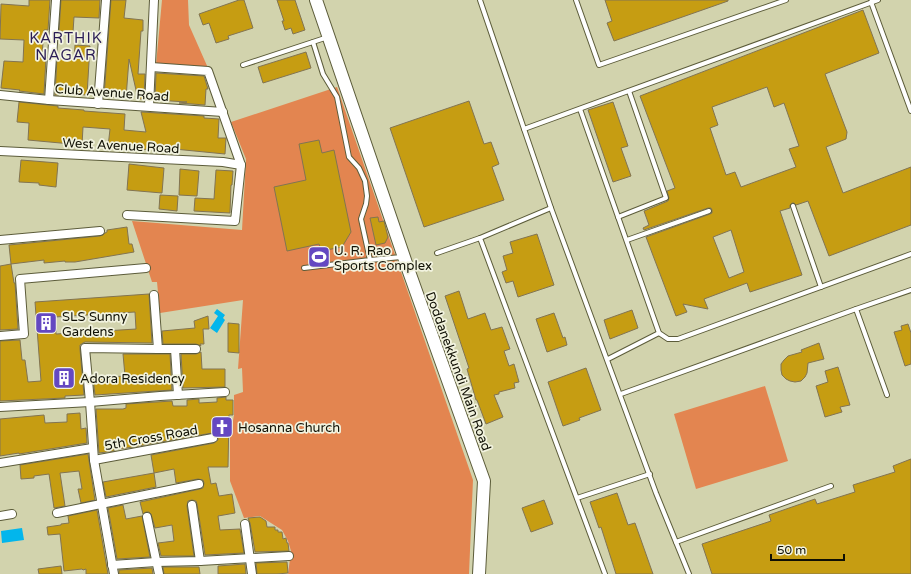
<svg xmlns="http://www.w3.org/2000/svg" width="911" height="574" viewBox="0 0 911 574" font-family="'Varela Round',sans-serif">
<rect width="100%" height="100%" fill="#d2d3ad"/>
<g fill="#e38550">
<polygon points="162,0 188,0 189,25 208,68 156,65"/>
<polygon points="337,87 473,480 469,574 288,574 291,551 288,541 282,530 260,516 244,518 230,481 230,438 234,415 234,395 243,392 242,368 238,369 243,300 160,313 157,282 152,282 132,221 242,230 246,159 231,122"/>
<polygon points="765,386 788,461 696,489 674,414"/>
</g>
<g fill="#02b6ec">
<polygon points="217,309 225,315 223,318 225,320 217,333 210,328 218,316 214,313"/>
<polygon points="22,528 24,540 2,543 1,531"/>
</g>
<g fill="#c69d12" stroke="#827452" fill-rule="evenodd">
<polygon points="29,0 50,0 48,30 44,30 43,42 42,57 46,57 44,94 19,91 20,90 1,88 4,61 23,62 24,40 0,39 1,4 29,6"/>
<polygon points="61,0 100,0 99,18 74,17 73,32 59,31"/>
<polygon points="111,0 126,0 124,18 143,20 143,31 141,31 138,74 145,74 144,99 138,99 129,59 126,98 104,97"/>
<polygon points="239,0 244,0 253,28 228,36 229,39 216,43 209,23 203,25 199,14"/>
<polygon points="277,0 295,0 305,30 293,34 291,28 285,30 282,21 284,21"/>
<polygon points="605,0 728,0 728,1 614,41 607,23 612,21"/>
<path d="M863 10 879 53 825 74 847 132 846 139 826 147 843 193 911 167V225L829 256 808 201 796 205 794 203H792L790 205V208L780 211 802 275 750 292 747 283 704 299 708 309 683 304 687 312 676 316 646 237 710 214 712 213V210L711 208H708L644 230 643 228 649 225 644 211 668 201 669 198 667 191 675 188 640 96ZM767 87 774 107 784 103 799 146 789 149 796 167 741 187 735 172 726 175 710 128 718 125 712 107ZM731 230 744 272 729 278 713 237Z"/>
<polygon points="75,45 90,46 87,95 59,93 59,95 55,95 57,58 74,59"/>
<polygon points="306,52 311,68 263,83 258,67"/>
<polygon points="156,73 204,76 208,89 206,89 205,105 179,103 187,102 155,100"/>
<polygon points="469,101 484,144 491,142 499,164 492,167 504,200 424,227 390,128"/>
<polygon points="19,102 58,106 58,108 84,110 84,111 125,114 124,130 146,132 141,112 142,112 204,116 204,118 219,119 218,138 226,138 225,154 164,148 164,145 143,150 108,147 110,129 83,127 82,145 28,140 29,123 17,122"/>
<polygon points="613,102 628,146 621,148 631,176 613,182 588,110"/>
<polygon points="319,140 322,153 334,150 351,232 342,247 321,251 319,244 287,251 274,187 306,180 299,144"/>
<polygon points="21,160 58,163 56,187 39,185 39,183 19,182"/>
<polygon points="129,164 164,168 162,193 127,190"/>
<polygon points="180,169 199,171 197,196 179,195"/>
<polygon points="216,170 233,171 232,185 231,185 230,213 194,211 195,198 214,199"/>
<polygon points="160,195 178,196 177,211 159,209"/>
<polygon points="378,217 379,222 384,221 388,237 385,243 376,245 370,218"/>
<polygon points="127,227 129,244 132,244 134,252 75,262 65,262 65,261 44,263 44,260 11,264 9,245 100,236 103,235 105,233 107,232 107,230"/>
<polygon points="537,234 554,285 518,297 513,281 506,283 502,272 507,270 503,256 513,253 510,242"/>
<polygon points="11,264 14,283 15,283 18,329 0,330 0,266"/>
<polygon points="459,291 468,319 485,313 491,330 502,327 510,349 504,351 509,366 514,364 519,382 514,383 515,388 499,392 499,394 494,395 503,417 486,424 477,400 476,400 467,369 469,368 445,296"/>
<path d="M149 294 152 343 85 342 83 343 80 345V349L84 395 65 396V398L0 401V341L20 340 22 360H25L28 382 41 381 35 302ZM135 312 136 329 56 334 55 317Z"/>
<polygon points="632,310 638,328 610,339 604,320"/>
<polygon points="554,313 563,338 565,337 567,345 547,352 536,319"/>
<polygon points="208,316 209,329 203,329 204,344 200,344 201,346 196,344 163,344 162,331 195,328 194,321"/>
<polygon points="228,323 239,324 239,353 228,352"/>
<polygon points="908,324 911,333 911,364 905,366 894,332 902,330 901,326"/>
<polygon points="819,343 824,359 808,363 807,373 805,377 801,381 795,382 790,381 786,379 782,375 781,370 781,364 784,360 788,356 802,352 801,350"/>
<polygon points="201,352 202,369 225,369 225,387 183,388 181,354 196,354"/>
<polygon points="123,354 170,354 172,390 95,395 93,378 125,376"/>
<polygon points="838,367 850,405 840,407 842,412 825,417 816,386 828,382 825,371"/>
<polygon points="586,368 601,410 579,418 580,420 563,426 548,382"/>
<polygon points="226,397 226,400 233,400 233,415 229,415 228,467 208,467 211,484 216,483 219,496 232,494 235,513 218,516 220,530 240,529 244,553 205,555 197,504 196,501 192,500 188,501 187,506 194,556 161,556 158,543 174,541 172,525 155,528 151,514 149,512 146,512 143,514 140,502 200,489 203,488 204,483 203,480 198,479 176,483 174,469 154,473 151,455 214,443 218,440 218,437 215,433 212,433 127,448 114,449 114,451 99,453 96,409 123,409 126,408 126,404 172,401 173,406 187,406 187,400 199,399 199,403 217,402 217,398"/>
<polygon points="80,413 81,429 86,428 87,443 19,454 19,453 0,456 0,419 44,415 45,423 67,422 67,414"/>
<polygon points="88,454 95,500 81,503 78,489 82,489 79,471 60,473 65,506 54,508 49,474 34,476 34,478 21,479 20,465"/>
<polygon points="911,459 911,574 712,574 702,544 771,521 769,515 815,499 817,504 855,492 853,485 895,472 893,466"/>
<polygon points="154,473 156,487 106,497 103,482"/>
<polygon points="617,493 628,525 635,523 653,574 616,574 601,527 599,528 590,502"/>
<polygon points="544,500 553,524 531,532 522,508"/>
<polygon points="123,505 126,519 142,516 150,557 117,559 108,508"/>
<polygon points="97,510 108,574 86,574 86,569 83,570 82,569 64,571 60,534 48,535 47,527 61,525 61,524 69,523 68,516"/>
<polygon points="260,517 266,521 267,527 275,527 275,530 278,530 278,532 282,532 283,539 286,538 287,543 288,543 289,551 255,552 250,523 248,518"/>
<polygon points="287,562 288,573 277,574 257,574 256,563"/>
<polygon points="245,564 246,574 218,574 218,566"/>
<polygon points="61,566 62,574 39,574 38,569"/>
<polygon points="163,567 199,567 200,574 164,574"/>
<polygon points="152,568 153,574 119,574 119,570"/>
</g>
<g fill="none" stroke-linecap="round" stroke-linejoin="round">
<g stroke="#5c5c3a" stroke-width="6">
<g id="lane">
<polyline points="480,0 551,208 656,493 689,574"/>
<polyline points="576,0 599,65 786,0"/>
<polyline points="871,2 911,111"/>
<polyline points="243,65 328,37"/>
<polyline points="580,109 659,333 668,339 678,339 911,254"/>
<polyline points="524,129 878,0"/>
<polyline points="793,206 821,287"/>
<polyline points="551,208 480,238 605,574"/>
<polyline points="618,217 666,198 629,91"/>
<polyline points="627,240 709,211"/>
<polyline points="437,253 480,238"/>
<polyline points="370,260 401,257"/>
<polyline points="304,268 370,260 361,219 366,204 367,196 365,181 359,168 349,157 337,97 323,74 313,42"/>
<polyline points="856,309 911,290"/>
<polyline points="608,359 659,333"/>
<polyline points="621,394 856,309 887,395"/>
<polyline points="577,498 650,474"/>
<polyline points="676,542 831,486"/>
</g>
</g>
<g stroke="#5c5c3a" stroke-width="10">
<g id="street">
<polyline points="0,95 49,100 223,112"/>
<polyline points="49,100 56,0"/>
<polyline points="98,104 106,0"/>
<polyline points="149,106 154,0"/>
<polyline points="0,151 223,162 241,165"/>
<polyline points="127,215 235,221 241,165 208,71 151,67"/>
<polyline points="0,240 100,231"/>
<polyline points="0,336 24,334 20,279 146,268"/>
<polyline points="158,349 196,349"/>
<polyline points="175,349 178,395"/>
<polyline points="0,407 90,402 160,396 225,392"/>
<polyline points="94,460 213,438"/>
<polyline points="0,463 92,448"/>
<polyline points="192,505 200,561"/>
<polyline points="57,513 199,484"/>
<polyline points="0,516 12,514"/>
<polyline points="147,517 159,574"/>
<polyline points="245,524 252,574"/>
<polyline points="112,565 156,562 200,561 289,556"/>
<polyline points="114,574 94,460 90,402 85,348 158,349 154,295"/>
</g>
</g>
<g stroke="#5c5c3a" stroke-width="14">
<polyline id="secondary" points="316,0 407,266 484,481 479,574"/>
</g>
<use href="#lane" stroke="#fff" stroke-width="4"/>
<use href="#street" stroke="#fff" stroke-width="8"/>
<use href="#secondary" stroke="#fff" stroke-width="12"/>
</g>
<defs>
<g id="stadium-square" transform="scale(1.15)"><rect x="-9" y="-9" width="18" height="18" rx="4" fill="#6448c1" stroke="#f2f3df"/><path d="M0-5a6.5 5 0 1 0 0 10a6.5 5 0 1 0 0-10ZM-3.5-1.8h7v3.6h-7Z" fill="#fff"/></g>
<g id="building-square" transform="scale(1.15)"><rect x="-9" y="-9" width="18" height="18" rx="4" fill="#6448c1" stroke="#f2f3df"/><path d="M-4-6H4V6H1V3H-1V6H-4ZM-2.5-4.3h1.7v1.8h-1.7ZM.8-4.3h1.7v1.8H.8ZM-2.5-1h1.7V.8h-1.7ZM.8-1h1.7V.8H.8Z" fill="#fff"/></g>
<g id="church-square" transform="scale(1.15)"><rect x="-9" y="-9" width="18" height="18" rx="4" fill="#6448c1" stroke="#f2f3df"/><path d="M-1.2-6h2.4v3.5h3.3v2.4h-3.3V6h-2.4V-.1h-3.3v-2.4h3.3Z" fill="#fff"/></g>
</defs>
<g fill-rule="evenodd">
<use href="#stadium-square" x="319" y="257"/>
<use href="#building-square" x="46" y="323"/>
<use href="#building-square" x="64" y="378"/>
<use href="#church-square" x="222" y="427"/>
</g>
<g text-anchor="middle" stroke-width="3.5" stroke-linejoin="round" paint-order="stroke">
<g font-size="13" fill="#101004" stroke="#f2f3df">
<text transform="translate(112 92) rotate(4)" y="5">Club Avenue Road</text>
<text transform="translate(121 145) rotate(3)" y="5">West Avenue Road</text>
<text transform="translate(459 371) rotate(70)" y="5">Doddanekkundi Main Road</text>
<text transform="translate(151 437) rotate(-10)" y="5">5th Cross Road</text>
</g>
<g font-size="13" fill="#101004" stroke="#f2f3df" text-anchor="start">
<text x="334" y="255">U. R. Rao<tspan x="334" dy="15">Sports Complex</tspan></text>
<text x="62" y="321">SLS Sunny<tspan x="62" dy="15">Gardens</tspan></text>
<text x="80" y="383">Adora Residency</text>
<text x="238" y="432">Hosanna Church</text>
</g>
<g font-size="15" letter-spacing="1" fill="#2a1c56" stroke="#f2f3df">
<text x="66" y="43">KARTHIK<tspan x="66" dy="17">NAGAR</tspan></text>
</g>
</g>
<path d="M771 554v6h73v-6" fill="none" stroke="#101004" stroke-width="2"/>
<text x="777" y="554" font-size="12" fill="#101004" stroke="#f2f3df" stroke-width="3" paint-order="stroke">50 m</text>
</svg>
